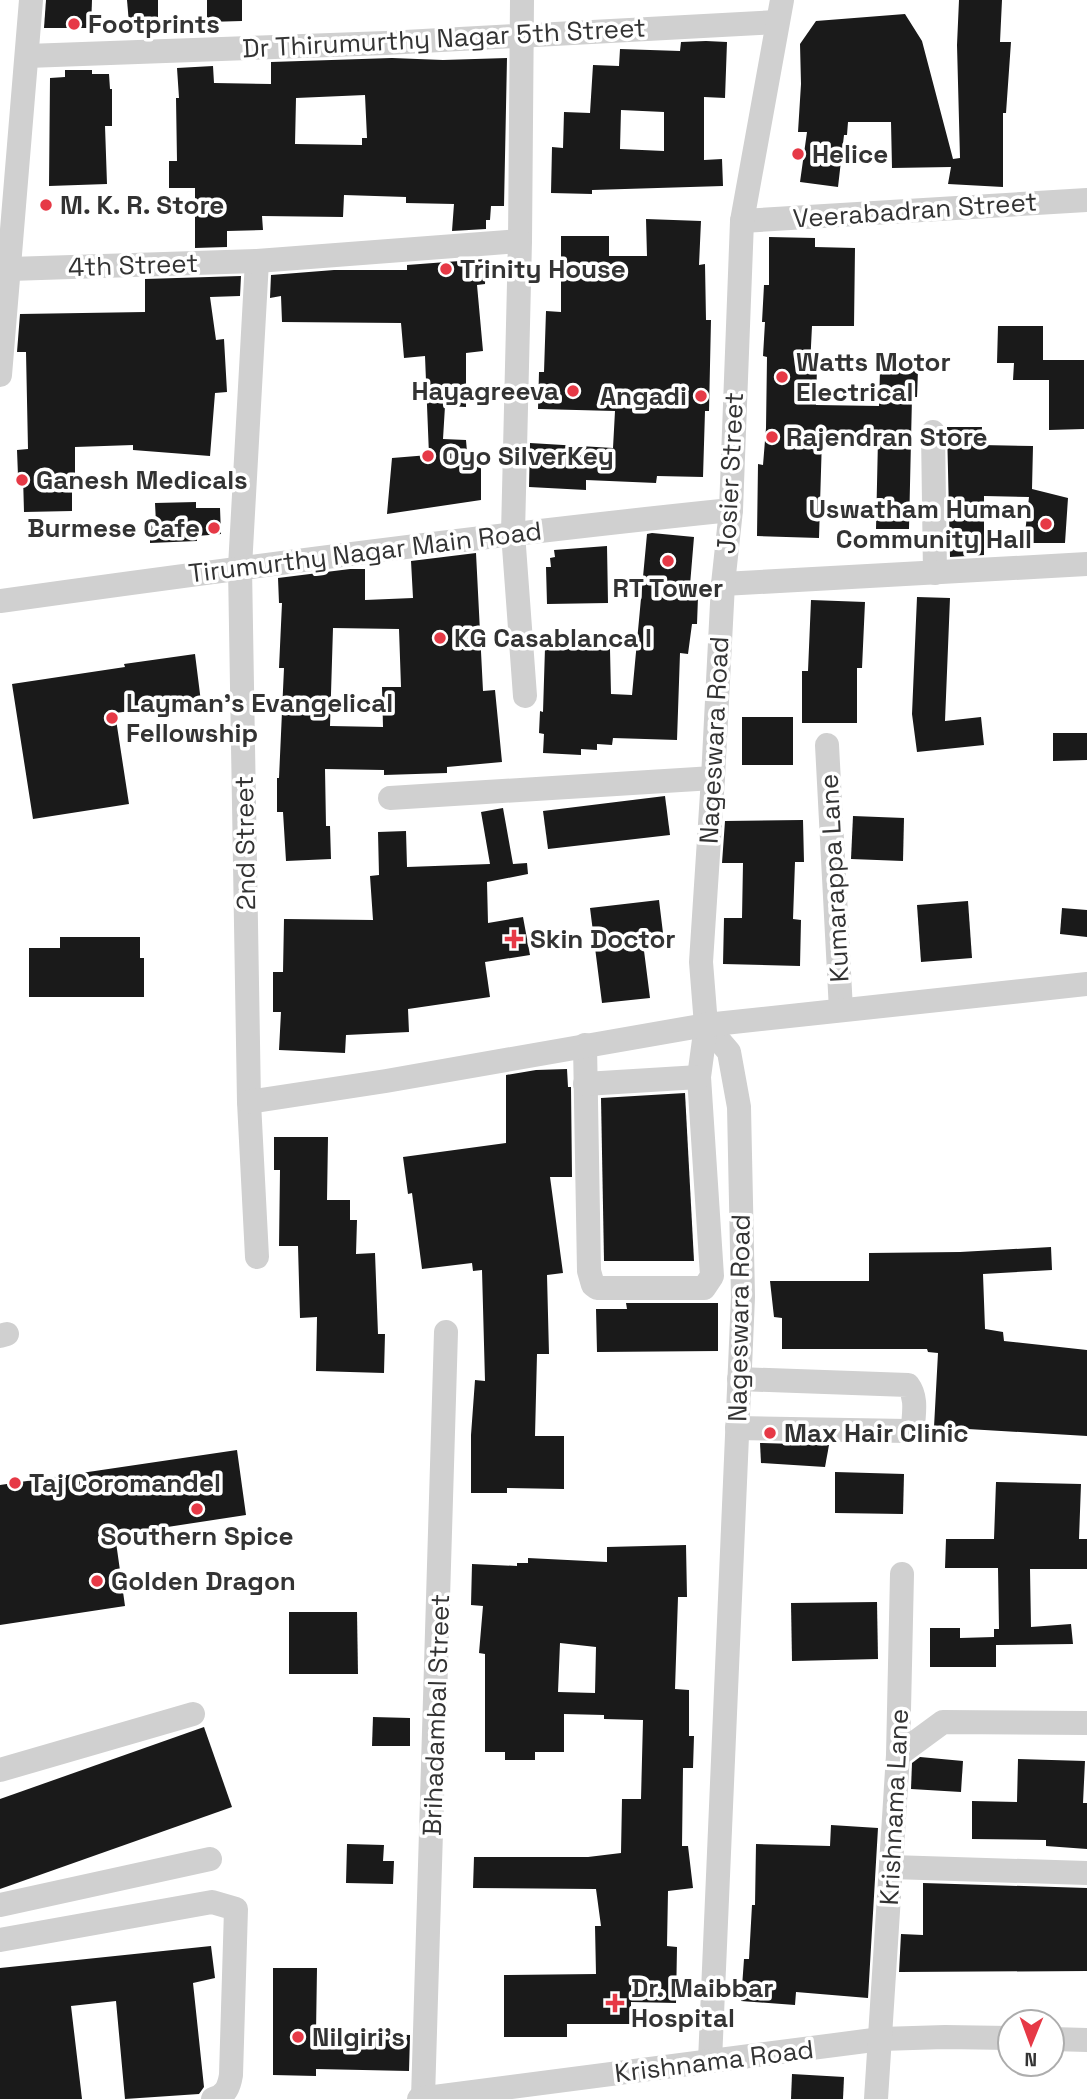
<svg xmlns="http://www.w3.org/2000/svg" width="1087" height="2099" viewBox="0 0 1087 2099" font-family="'Space Grotesk',sans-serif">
<rect width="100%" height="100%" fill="#fff"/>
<g fill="#1a1a1a" fill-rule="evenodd">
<polygon points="46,0 92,0 91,28 44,28"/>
<polygon points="127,0 158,0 158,22 129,23"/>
<polygon points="207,0 242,0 242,21 207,22"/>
<polygon points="959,0 1002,0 1000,42 1011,42 1006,113 1003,113 1003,187 948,184 951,167 892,168 891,122 848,122 847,135 844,135 838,187 800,182 807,132 798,132 801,84 800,44 816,21 905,14 922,41 953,159 960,158 957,45"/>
<path d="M706 41 727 42 725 98 704 97V160L722 159 723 186 592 190V194L551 193 552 147 563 148 564 112 590 113 593 65 619 66 620 49 680 51 681 42ZM621 110 664 112V151L620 149Z"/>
<path d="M392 58 443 60 507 58 504 206H491L490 220H486V229L452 231 454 204 406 203V197L344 195 343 217 262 216 263 230 227 231V247L195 248V188H169V161H177L176 98H179L177 68 213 66 214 83 271 84V62ZM365 95 367 138H362V145L295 144 296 98Z"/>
<polygon points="65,70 92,70 92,74 109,74 110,89 112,89 112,126 105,126 107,184 49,186 50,78 65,77"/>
<polygon points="646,219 701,221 699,265 705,264 706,320 711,320 709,411 705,411 703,477 657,476 656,483 586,480 586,490 529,487 530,443 613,448 615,411 538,409 539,372 544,372 546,311 561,312 561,236 609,236 609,256 647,256"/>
<polygon points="769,237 815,238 815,247 855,248 854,326 812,326 810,366 817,366 816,405 879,406 880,370 918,370 917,397 912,397 909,529 876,529 878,439 822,438 819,538 757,536 758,464 763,465 766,428 767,357 763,356 765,322 762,322 764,285 769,285"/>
<polygon points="486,259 485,284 477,285 483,351 466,353 466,407 445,406 443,439 466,440 467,452 481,451 481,500 387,514 392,458 429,455 425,356 404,358 401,323 282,322 281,296 270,298 271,275 334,270 407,270 407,265"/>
<polygon points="241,276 240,296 210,297 216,340 224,339 227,392 215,393 210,456 133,450 133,445 75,447 75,475 72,475 72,511 24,512 23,476 18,476 17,450 28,449 26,352 17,352 20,314 145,312 145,279"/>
<polygon points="998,326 1043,326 1043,360 1084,360 1084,429 1049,430 1049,380 1013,380 1014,363 997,363"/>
<polygon points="947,427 982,427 981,445 1033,446 1032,489 1068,498 1065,543 1024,543 1029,497 984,496 984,555 950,557"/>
<polygon points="196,502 196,508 220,508 221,534 197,536 197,541 150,543 150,523 156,523 155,503"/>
<polygon points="652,533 694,537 689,597 698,597 697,624 692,624 688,654 680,653 677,740 613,738 612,745 597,744 597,750 581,749 581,755 543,753 544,734 539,733 540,711 543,712 545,648 610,649 611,694 632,695 647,534"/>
<polygon points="607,546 608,603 547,604 546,567 551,567 550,558 555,557 554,550"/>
<path d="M476 553 483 691 495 690 502 762 447 767V773L384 775V770L325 769 326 826H330L331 859 286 861 283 812H277V778H279L284 668H279L282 603H279L278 578 350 569H365V600L413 598 411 561ZM333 628 399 629 401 687H382L383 727 330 726Z"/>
<polygon points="917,597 950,598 945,721 981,717 984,745 917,752 912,714"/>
<polygon points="811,600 865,602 862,668 857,668 857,723 802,723 802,671 808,671"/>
<polygon points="195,654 201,702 115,713 129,804 33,819 12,684 125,667 124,664"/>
<rect x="742" y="717" width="51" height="48"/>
<polygon points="1053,733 1087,733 1087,760 1053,761"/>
<polygon points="665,796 670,835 548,849 543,811"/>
<polygon points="503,808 513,864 527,863 528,874 487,882 488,923 523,917 530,955 485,962 490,997 408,1009 409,1032 346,1035 345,1053 279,1050 281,1012 273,1012 273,972 283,972 284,919 373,920 370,876 379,875 378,832 406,831 407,867 490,864 481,812"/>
<polygon points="853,816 904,818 903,861 851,859"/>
<polygon points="803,820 804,862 795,862 793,919 801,920 800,966 723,964 724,918 742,918 743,863 722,863 725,821"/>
<polygon points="659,900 663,933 642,935 650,998 602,1003 590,908"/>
<polygon points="968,901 972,958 921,962 917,905"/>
<polygon points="1062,908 1087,910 1087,937 1060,934"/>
<polygon points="60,937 140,937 140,958 144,958 144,997 29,997 29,948 60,948"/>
<polygon points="567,1069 568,1087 571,1087 572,1177 550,1177 563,1273 547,1275 549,1354 537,1354 535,1436 564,1436 564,1489 507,1488 507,1493 471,1493 471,1435 475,1380 485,1381 482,1270 473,1271 472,1263 422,1269 412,1193 408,1194 403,1157 506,1143 506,1075 536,1070"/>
<polygon points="685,1093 694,1261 604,1261 601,1098"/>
<polygon points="274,1137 328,1137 327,1200 350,1200 350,1220 357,1220 356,1254 375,1253 378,1334 385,1334 384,1373 316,1371 317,1317 300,1318 298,1246 279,1246 280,1170 274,1170"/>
<polygon points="1051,1247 1052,1270 983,1274 985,1329 1003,1332 1004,1341 1087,1350 1087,1436 934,1427 938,1353 928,1352 927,1349 782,1349 782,1318 774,1317 770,1281 869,1281 869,1253 960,1252"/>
<polygon points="626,1303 718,1303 718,1351 597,1352 596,1309 627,1309"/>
<polygon points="760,1443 829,1445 825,1467 761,1463"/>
<polygon points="237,1450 246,1515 115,1535 125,1606 0,1625 0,1485"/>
<polygon points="835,1472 904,1474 903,1514 835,1513"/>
<polygon points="996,1482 1081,1484 1079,1539 1087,1539 1087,1569 1030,1569 1031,1627 1071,1624 1073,1644 996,1645 996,1667 930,1667 930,1628 960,1628 960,1638 994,1637 994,1629 999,1629 998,1568 945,1568 946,1539 994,1539"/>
<path d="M686 1545 687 1597H678L675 1689 689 1690V1736H694L693 1768H683L682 1846H688L693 1888 668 1891 667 1946 677 1947 676 2003 631 2002V2024H567V2037H504V1975L596 1974 595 1926H601L596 1889 473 1888 474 1857H588L621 1853 622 1799H641L643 1720 604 1719V1715L564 1714V1752H535V1760H505V1752H485V1654L479 1653 483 1606 471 1605 472 1564 517 1566V1563H528V1558L607 1562V1547ZM560 1643 596 1647 595 1693 558 1692Z"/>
<polygon points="877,1602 878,1659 792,1661 791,1603"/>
<polygon points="289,1612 357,1612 358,1674 289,1674"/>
<polygon points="373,1717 410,1718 410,1746 372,1746"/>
<polygon points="204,1727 232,1807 0,1889 0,1799"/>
<polygon points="920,1757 963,1761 961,1792 911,1789 912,1763"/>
<polygon points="1018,1759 1085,1761 1083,1803 1087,1803 1087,1849 1046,1846 1046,1840 972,1839 972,1801 1017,1802"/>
<polygon points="831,1825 878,1828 868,1998 796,1992 795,2005 741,2001 744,1959 749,1959 752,1905 755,1905 756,1844 830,1846"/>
<polygon points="347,1844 384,1845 383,1861 394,1861 393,1884 346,1883"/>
<polygon points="923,1883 1087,1888 1087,1971 899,1972 901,1934 923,1935"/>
<polygon points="211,1946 215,1978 193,1983 204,2087 199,2094 125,2099 116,2001 71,2006 82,2099 0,2099 0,1968"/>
<polygon points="273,1968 317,1968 316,2033 410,2035 409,2071 316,2069 316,2076 273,2075"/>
<polygon points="792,2074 844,2077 843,2099 791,2099"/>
</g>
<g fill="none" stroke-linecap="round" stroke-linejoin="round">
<g stroke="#d0d0d0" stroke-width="24">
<polyline points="522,0 520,241 513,533 525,696"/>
<polyline points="27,56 386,43 777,22"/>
<polyline points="742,221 1087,200"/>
<polyline points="257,261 240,567 249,1102 257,1257"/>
<polyline points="10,269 257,261 520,241"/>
<polyline points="0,375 31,0"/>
<polyline points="933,432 935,573"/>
<polyline points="723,584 1087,564"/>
<path d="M0 601C243 567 487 535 731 510"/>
<polyline points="827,745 841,1010"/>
<polyline points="390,798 713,778"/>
<polyline points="706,1025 729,1052 739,1107 743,1297 710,2061"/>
<polyline points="585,1045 589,1271 593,1285 597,1288 704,1288 712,1276 699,1077 706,1025 701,962 713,778 723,584 731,510 742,221 782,0"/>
<polyline points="585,1084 699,1077"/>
<polyline points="249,1102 386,1081 706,1025 1087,984"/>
<polyline points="0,1336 7,1334"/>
<path d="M737 1428 907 1431 913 1427C914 1412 917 1397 908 1385L739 1379"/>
<polyline points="898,1755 943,1722 1087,1723"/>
<polyline points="0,1770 193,1714"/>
<polyline points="891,1867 1087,1873"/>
<polyline points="0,1905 210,1859"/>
<path d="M0 1940 212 1902 236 1909 231 2075C229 2087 226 2095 213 2099"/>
<polyline points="1052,2039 1087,2040"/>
<polyline points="423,2098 446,1332"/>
<polyline points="419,2099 881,2039 945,2037 1010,2038"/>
<polyline points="876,2099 898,1755 902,1574"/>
</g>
</g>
<g fill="#e63946" stroke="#fff" stroke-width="2.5">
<circle cx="74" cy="24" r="7"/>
<circle cx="798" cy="154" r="7"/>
<circle cx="46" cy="205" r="7"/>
<circle cx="446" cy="269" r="7"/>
<circle cx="782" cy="377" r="7"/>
<circle cx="573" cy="391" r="7"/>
<circle cx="701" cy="396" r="7"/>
<circle cx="772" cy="437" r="7"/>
<circle cx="428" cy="456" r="7"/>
<circle cx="22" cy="480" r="7"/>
<circle cx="1046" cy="524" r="7"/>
<circle cx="214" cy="528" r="7"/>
<circle cx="668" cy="561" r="7"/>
<circle cx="440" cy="638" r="7"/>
<circle cx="112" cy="718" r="7"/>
<path d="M510.5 928.5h7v7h7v7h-7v7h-7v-7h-7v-7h7z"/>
<circle cx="770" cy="1433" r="7"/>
<circle cx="15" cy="1483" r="7"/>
<circle cx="197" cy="1509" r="7"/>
<circle cx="97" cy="1581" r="7"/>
<path d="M611.5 1992.5h7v7h7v7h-7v7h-7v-7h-7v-7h7z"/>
<circle cx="298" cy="2037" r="7"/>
</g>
<g text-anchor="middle" stroke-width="7" stroke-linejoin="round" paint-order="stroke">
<g font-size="26" font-weight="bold" fill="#333" stroke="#fff" text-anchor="start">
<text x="88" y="33">Footprints</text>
<text x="812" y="163">Helice</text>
<text x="60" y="214">M. K. R. Store</text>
<text x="460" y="278">Trinity House</text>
<text x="796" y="371">Watts Motor<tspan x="796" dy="30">Electrical</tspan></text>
<text x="559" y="400" text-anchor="end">Hayagreeva</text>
<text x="687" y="405" text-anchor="end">Angadi</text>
<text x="786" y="446">Rajendran Store</text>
<text x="442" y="465">Oyo SilverKey</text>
<text x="36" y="489">Ganesh Medicals</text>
<text x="1032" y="518" text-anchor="end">Uswatham Human<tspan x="1032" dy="30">Community Hall</tspan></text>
<text x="200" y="537" text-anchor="end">Burmese Cafe</text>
<text x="668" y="597" text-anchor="middle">RT Tower</text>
<text x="454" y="647">KG Casablanca I</text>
<text x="126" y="712">Layman's Evangelical<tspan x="126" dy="30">Fellowship</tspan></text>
<text x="530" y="948">Skin Doctor</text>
<text x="784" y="1442">Max Hair Clinic</text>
<text x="29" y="1492">Taj Coromandel</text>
<text x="197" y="1545" text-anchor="middle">Southern Spice</text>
<text x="111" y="1590">Golden Dragon</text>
<text x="631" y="1997">Dr. Maibbar<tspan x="631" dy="30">Hospital</tspan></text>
<text x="312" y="2046">Nilgiri's</text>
</g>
<g font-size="26" fill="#333" stroke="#fff">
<text transform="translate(444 38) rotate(-3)" y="9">Dr Thirumurthy Nagar 5th Street</text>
<text transform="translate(915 210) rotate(-4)" y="9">Veerabadran Street</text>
<text transform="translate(133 265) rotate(-2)" y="9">4th Street</text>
<text transform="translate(730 473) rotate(-87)" y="9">Josier Street</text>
<text transform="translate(365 552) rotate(-7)" y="9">Tirumurthy Nagar Main Road</text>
<text transform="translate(714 740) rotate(-87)" y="9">Nageswara Road</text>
<text transform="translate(245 843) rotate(-91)" y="9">2nd Street</text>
<text transform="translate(834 878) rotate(-93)" y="9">Kumarappa Lane</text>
<text transform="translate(739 1318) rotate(-89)" y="9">Nageswara Road</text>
<text transform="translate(436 1715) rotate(-88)" y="9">Brihadambal Street</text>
<text transform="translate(894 1807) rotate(-87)" y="9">Krishnama Lane</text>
<text transform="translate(714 2061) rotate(-7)" y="9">Krishnama Road</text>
</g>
</g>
<g transform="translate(1031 2043) rotate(181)"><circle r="33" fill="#ffffff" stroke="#adadad" stroke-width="2"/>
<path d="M0-5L12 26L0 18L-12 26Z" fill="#e63946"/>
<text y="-10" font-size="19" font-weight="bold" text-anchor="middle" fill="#333333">N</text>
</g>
</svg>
